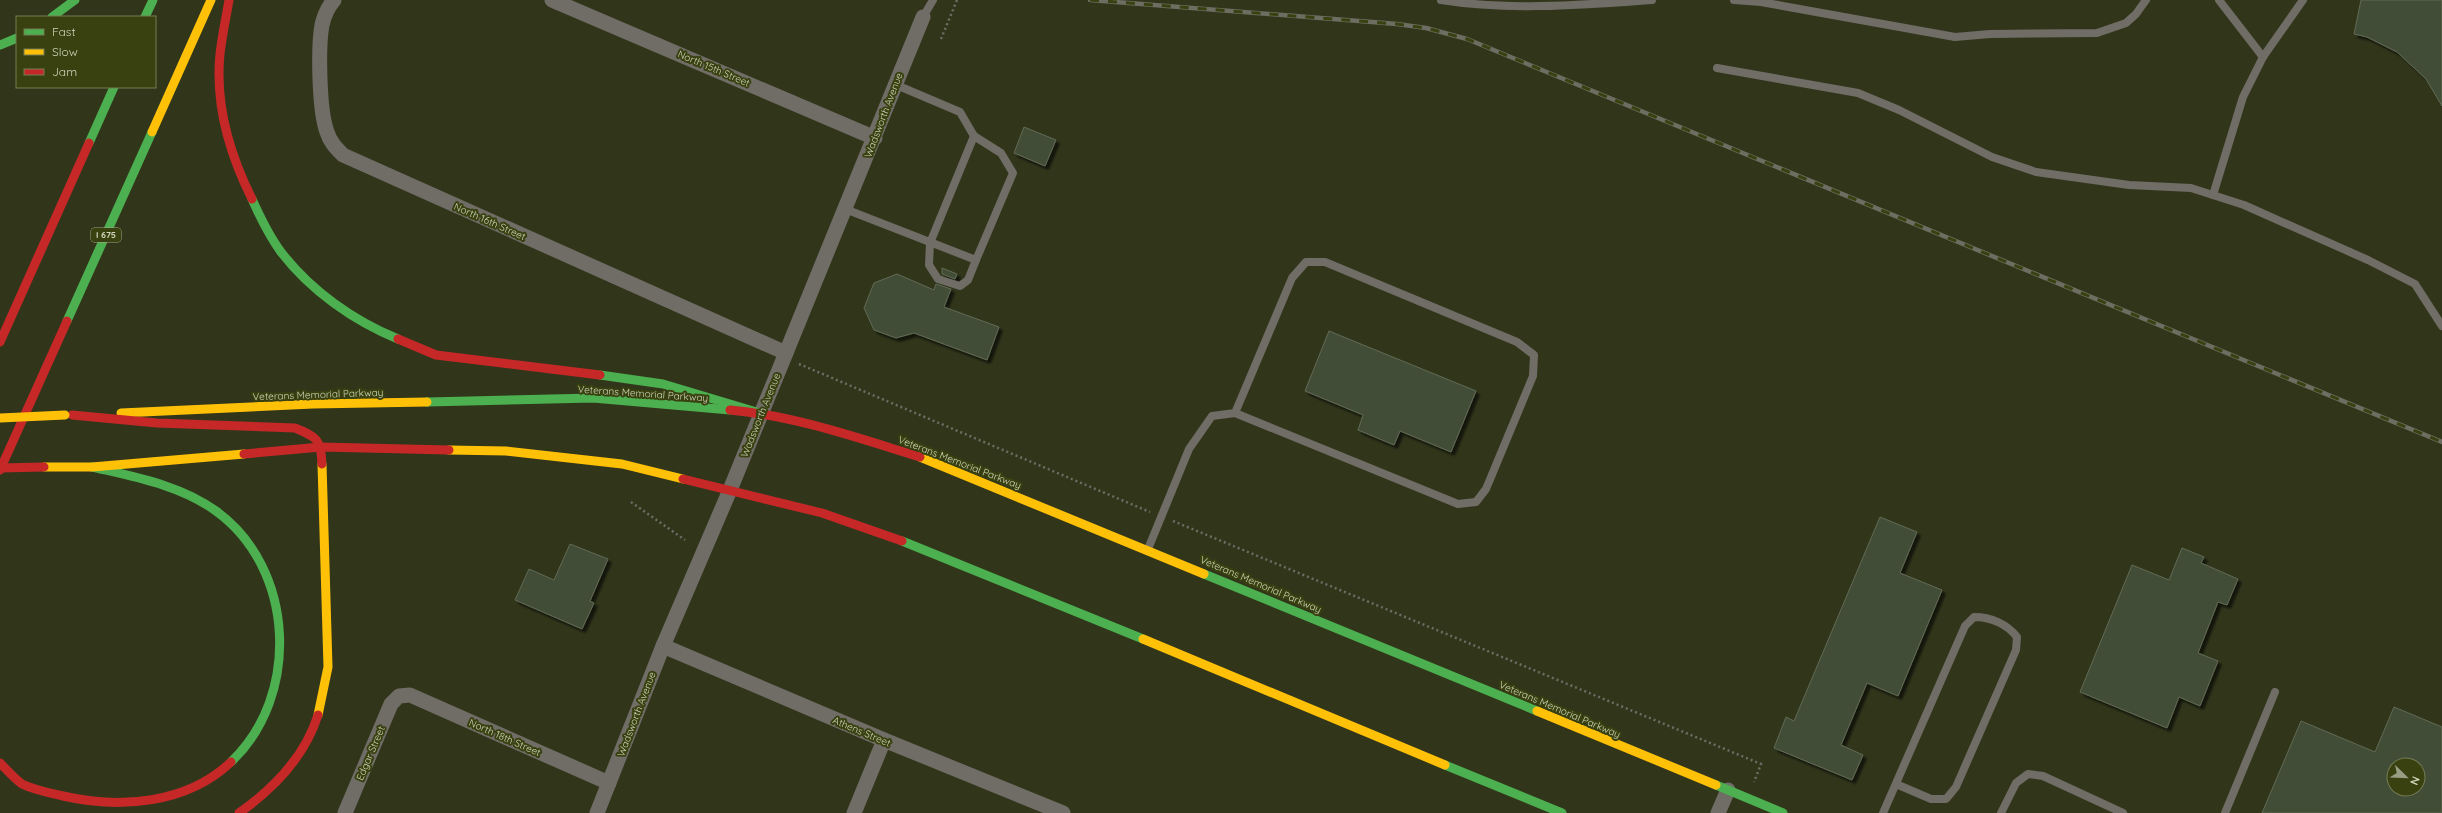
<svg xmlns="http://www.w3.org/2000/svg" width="2442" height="813" viewBox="0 0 2442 813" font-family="Quicksand,sans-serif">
<defs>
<filter id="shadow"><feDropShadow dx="3.5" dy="3.5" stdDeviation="1" flood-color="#0009"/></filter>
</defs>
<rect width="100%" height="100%" fill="#31361b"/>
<g fill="#434d37" stroke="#616a55" fill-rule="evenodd" filter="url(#shadow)">
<polygon points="2361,0 2442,0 2442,106 2426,79 2397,52 2367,37 2354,34"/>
<polygon points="1024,127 1056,140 1045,166 1014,153"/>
<polygon points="942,268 957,274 955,279 942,274"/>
<polygon points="897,274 934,290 936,284 951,289 944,307 999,327 987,360 914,333 896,338 874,330 864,308 874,283"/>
<polygon points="1329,331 1476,391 1451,452 1400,431 1394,445 1358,430 1363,415 1305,391"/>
<polygon points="1880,517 1917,532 1900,573 1942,590 1898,696 1867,683 1841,745 1863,755 1852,780 1774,748 1786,717 1794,721"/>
<polygon points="570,544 608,559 590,601 594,603 582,629 515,600 529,569 554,580"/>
<polygon points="2182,548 2204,557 2201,563 2238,579 2227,605 2218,602 2198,653 2218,661 2200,706 2179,697 2167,728 2080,692 2132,565 2169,580"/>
<path d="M2394 707 2442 727V813H2262L2301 721 2375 752ZM2394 765H2418V789H2394Z"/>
</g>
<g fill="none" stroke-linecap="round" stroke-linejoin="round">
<g stroke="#6f6c65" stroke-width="2.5" stroke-dasharray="2 3" stroke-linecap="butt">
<polyline points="941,39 957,0"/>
<polyline points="799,364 1150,512"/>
<polyline points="631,502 685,540"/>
<polyline points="1173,521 1761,764 1754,782"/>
</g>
<g stroke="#706c66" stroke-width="8">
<path d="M1441 0C1510 11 1582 5 1652 0"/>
<polyline points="1734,0 1761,2 1955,37 1990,34 2097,33 2126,23 2136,14 2146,0"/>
<polyline points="2219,0 2263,57"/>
<polyline points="923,17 933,0"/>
<polyline points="1717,68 1858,93 1899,110 1992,157 2036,172 2129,185 2191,188 2244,205 2368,260 2415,284 2442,326"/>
<polyline points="894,84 960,112 974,136 930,243 929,265 938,279 960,286 968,280 976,260"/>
<polyline points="2213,195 2243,97 2263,57 2303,0"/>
<polyline points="845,209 976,260 1013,173 1001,153 974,136"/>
<polyline points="1148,549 1189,449 1212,416 1235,413 1458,504 1476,502 1486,489 1533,376 1534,355 1517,342 1325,262 1306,262 1292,278 1235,413"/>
<path d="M1883 813 1965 626 1974 617C1991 617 2007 624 2017 637L2016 650 1956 787 1946 799H1931L1896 784"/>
<polyline points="2001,813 2016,783 2028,774 2043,776 2123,813"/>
<polyline points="2225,813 2275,692"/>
</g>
<g stroke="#706c66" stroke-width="15">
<path d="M334 0C328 7 324 16 322 25 318 47 319 111 327 132 330 142 336 148 343 155L786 353"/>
<polyline points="552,0 875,138"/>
<polyline points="663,646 884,740 1063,813"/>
<polyline points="345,813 391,704 399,696 410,695 609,783"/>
<polyline points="597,813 663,646 730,490 923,17"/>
<polyline points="854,813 884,740"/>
<polyline points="1718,813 1728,790"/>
</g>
<g stroke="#4caf50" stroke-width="9">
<polyline points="52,17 75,0"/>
<polyline points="145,17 153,0"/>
<polyline points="0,45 17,38"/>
<polyline points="89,143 114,87"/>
<path d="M252 199C260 217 270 237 281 252 311 291 354 321 398 339"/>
<polyline points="67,321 152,132"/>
<polyline points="600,375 663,384 760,413"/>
<polyline points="427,402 593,398 730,410"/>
<path d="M92 467C135 477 180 485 216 511 295 568 301 696 231 762"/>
<polyline points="902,541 1143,639"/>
<polyline points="1204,574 1537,711"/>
<polyline points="1445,765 1562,813"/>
<polyline points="1716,785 1783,813"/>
</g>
<g stroke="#ffc107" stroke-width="9">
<polyline points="152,132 211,0"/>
<polyline points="121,413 313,404 427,402"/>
<polyline points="449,450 506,451 622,464 683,479"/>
<polyline points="920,457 1204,574"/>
<polyline points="44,467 92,467 244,454"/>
<polyline points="1143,639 1445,765"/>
<polyline points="1537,711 1716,785"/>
<polyline points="318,715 328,667 322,464"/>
</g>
<g stroke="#c62828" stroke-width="9">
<path d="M229 0C226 18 222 36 220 54 215 104 230 155 252 199"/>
<polyline points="398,339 436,355 600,375"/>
<polyline points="0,342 89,143"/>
<path d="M730 410C796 416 858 438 920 457"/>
<path d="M72 415 157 423 295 428C317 437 321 439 322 464"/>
<polyline points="244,454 321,447 449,450"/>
<polyline points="0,470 67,321"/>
<polyline points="683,479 822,513 902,541"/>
<path d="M0 763C7 770 14 778 22 784 34 790 50 793 63 796 120 809 187 804 231 762"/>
<path d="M239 813C273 789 305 756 318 715"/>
</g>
<g stroke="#6d6d61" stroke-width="4.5">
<polyline id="rail" points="1090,0 1397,24 1426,28 1467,39 2442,442"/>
</g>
<use href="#rail" stroke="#394110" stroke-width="3" stroke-dasharray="9" stroke-linecap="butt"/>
<polyline stroke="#ffc107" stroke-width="9" points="0,418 65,415"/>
<polyline stroke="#c62828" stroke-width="9" points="0,468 44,467"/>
</g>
<g text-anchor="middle" stroke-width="4" stroke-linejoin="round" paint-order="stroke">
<rect fill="#394110" stroke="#a2a988" stroke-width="1" x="91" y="228" width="30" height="14" rx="3"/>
<g font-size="9" font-weight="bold" fill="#cfd6bc">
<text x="106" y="238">I 675</text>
</g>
<g font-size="10" fill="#cfd6bc" stroke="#394110">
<text transform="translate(714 68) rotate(23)" y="4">North 15th Street</text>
<text transform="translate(883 115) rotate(-69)" y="4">Wadsworth Avenue</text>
<text transform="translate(490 221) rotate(24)" y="4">North 16th Street</text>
<text transform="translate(643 393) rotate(4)" y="4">Veterans Memorial Parkway</text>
<text transform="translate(318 394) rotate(-2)" y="4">Veterans Memorial Parkway</text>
<text transform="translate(760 415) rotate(-68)" y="4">Wadsworth Avenue</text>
<text transform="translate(960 462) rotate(21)" y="4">Veterans Memorial Parkway</text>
<text transform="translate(1261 584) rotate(23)" y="4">Veterans Memorial Parkway</text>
<text transform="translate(1560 709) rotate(23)" y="4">Veterans Memorial Parkway</text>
<text transform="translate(636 714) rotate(-69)" y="4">Wadsworth Avenue</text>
<text transform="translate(862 731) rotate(23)" y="4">Athens Street</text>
<text transform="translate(505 737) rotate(24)" y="4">North 18th Street</text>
<text transform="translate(370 753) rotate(-67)" y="4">Edgar Street</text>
</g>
</g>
<rect x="16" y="16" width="140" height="72" fill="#394110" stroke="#757d55"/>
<rect x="24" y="29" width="20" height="6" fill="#4caf50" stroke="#757d55"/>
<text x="52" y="36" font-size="12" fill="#cfd6bc">Fast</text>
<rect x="24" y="49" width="20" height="6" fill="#ffc107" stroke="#757d55"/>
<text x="52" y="56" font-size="12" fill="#cfd6bc">Slow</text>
<rect x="24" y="69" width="20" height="6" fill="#c62828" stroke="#757d55"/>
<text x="52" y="76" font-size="12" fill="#cfd6bc">Jam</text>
<g transform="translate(2406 777) rotate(113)"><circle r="19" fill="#394110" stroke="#757d55"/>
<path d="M0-3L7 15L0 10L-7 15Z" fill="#989e84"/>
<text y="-6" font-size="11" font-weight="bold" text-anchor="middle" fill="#cfd6bc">N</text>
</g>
</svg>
